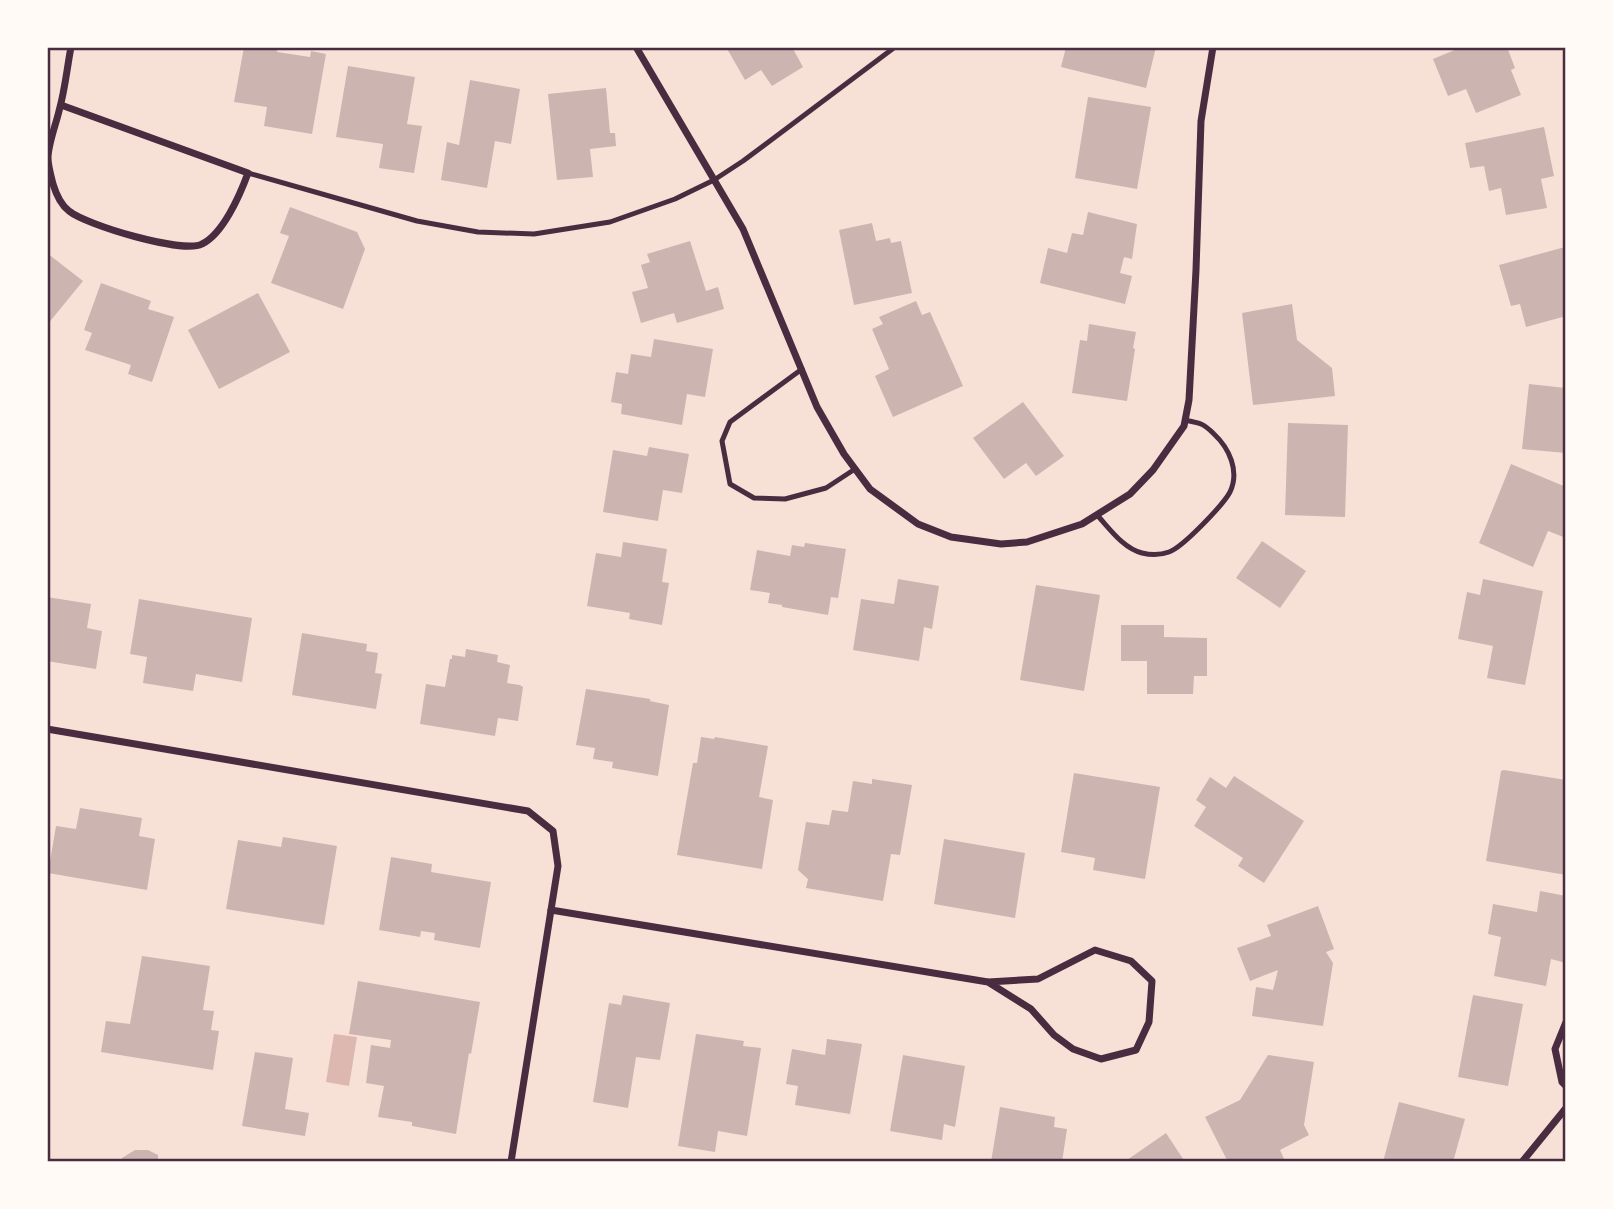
<svg xmlns="http://www.w3.org/2000/svg" width="1613" height="1209" viewBox="0 0 1613 1209" font-family="Karla,sans-serif">
<rect width="100%" height="100%" fill="#f7e1d7"/>
<polygon fill="#dcb8b0" points="334,1034 357,1037 349,1086 326,1082"/>
<g fill="#ccb4b1">
<polygon points="244,47 278,47 277,52 310,57 311,51 326,54 312,134 264,126 267,107 234,102"/>
<polygon points="726,47 792,47 803,67 772,86 761,70 745,80"/>
<polygon points="1066,47 1156,47 1146,88 1061,67"/>
<polygon points="1462,47 1507,47 1515,68 1511,70 1521,95 1476,113 1466,89 1448,96 1433,59"/>
<polygon points="348,66 415,77 407,124 422,126 414,173 379,168 383,144 336,137"/>
<polygon points="470,80 520,89 511,144 495,141 487,188 441,180 447,142 459,145"/>
<polygon points="606,88 610,133 615,133 616,146 590,149 593,177 557,180 548,94"/>
<polygon points="1088,97 1151,107 1137,189 1075,178"/>
<polygon points="1544,127 1554,176 1541,179 1547,208 1506,215 1501,188 1489,191 1484,166 1470,168 1465,143"/>
<polygon points="290,207 357,232 365,249 343,309 271,283 289,236 280,233"/>
<polygon points="1088,212 1137,224 1132,259 1124,257 1120,273 1132,276 1125,304 1040,283 1048,248 1067,253 1072,233 1083,235"/>
<polygon points="872,223 876,241 890,238 891,243 901,241 912,293 854,305 839,230"/>
<polygon points="690,241 706,291 718,287 724,309 677,323 674,313 641,323 632,292 648,288 641,265 650,262 647,254"/>
<polygon points="1565,247 1566,316 1526,327 1520,304 1511,306 1499,265"/>
<polygon points="47,253 83,281 47,325"/>
<polygon points="101,283 151,301 148,309 174,317 152,382 128,374 131,365 85,350 92,333 84,330"/>
<polygon points="258,293 290,352 219,389 188,330"/>
<polygon points="916,301 922,315 930,312 963,386 893,417 875,376 889,369 872,329 883,324 879,317"/>
<polygon points="1292,304 1297,340 1332,368 1335,396 1253,405 1242,313"/>
<polygon points="1089,324 1136,332 1133,348 1135,349 1127,401 1072,393 1080,340 1087,341"/>
<polygon points="654,339 713,349 705,397 687,394 682,425 621,414 622,404 611,402 616,372 628,374 631,354 651,357"/>
<polygon points="1529,384 1566,388 1566,453 1522,449"/>
<polygon points="1023,402 1064,456 1036,476 1026,463 1004,479 973,438"/>
<polygon points="1288,423 1348,425 1345,517 1285,515"/>
<polygon points="649,447 689,454 682,493 663,490 658,521 603,512 613,450 647,456"/>
<polygon points="1511,464 1566,487 1566,538 1548,531 1533,567 1479,543"/>
<polygon points="1262,541 1306,571 1280,608 1236,578"/>
<polygon points="623,542 667,549 662,582 669,583 662,625 629,619 630,613 587,606 596,553 621,557"/>
<polygon points="805,543 846,549 838,598 831,597 828,615 782,607 782,605 768,603 770,593 750,590 757,550 790,556 792,545 804,547"/>
<polygon points="898,579 939,586 932,629 924,627 919,661 853,650 861,599 894,604"/>
<polygon points="1483,579 1543,591 1525,685 1487,678 1493,646 1458,639 1467,592 1480,595"/>
<polygon points="1036,585 1100,595 1084,691 1020,680"/>
<polygon points="47,597 91,604 87,628 102,631 96,669 47,661"/>
<polygon points="139,599 252,618 242,682 196,674 193,691 143,683 147,657 130,654"/>
<polygon points="1121,625 1164,625 1164,637 1207,638 1207,676 1194,676 1193,694 1147,694 1147,661 1121,661"/>
<polygon points="302,633 367,644 366,651 378,653 375,673 382,674 376,709 292,695"/>
<polygon points="466,649 498,655 497,662 510,665 507,683 520,685 523,687 518,721 498,718 495,736 420,724 426,684 445,687 450,659 452,659 452,655 465,657"/>
<polygon points="586,689 650,699 650,701 669,705 658,776 612,768 613,762 593,759 595,748 576,745"/>
<polygon points="701,737 714,739 715,737 768,746 759,797 773,800 762,869 677,855 693,763 697,763"/>
<polygon points="1504,770 1566,780 1566,875 1486,861 1501,771"/>
<polygon points="1074,773 1160,787 1145,879 1093,870 1095,858 1061,852"/>
<polygon points="1234,776 1304,821 1264,883 1238,866 1243,858 1194,826 1206,807 1196,800 1210,777 1226,788"/>
<polygon points="872,779 912,785 900,855 891,854 883,901 806,888 808,879 798,870 806,822 829,825 832,810 848,812 853,781 872,784"/>
<polygon points="80,808 142,818 139,836 155,839 147,890 48,873 56,826 76,829"/>
<polygon points="283,837 337,846 324,925 226,909 238,840 281,847"/>
<polygon points="944,839 1025,853 1015,918 934,904"/>
<polygon points="391,857 432,864 431,872 491,882 480,948 434,940 435,933 421,931 420,937 379,930"/>
<polygon points="1540,891 1566,896 1566,963 1551,959 1546,986 1494,976 1501,937 1488,934 1493,904 1537,912"/>
<polygon points="1318,906 1334,949 1326,952 1333,963 1323,1026 1252,1016 1256,987 1273,990 1278,970 1250,981 1237,948 1271,936 1267,925"/>
<polygon points="142,956 210,966 203,1010 214,1011 211,1030 219,1031 213,1070 101,1052 106,1021 130,1024"/>
<polygon points="358,981 480,1002 471,1054 469,1053 456,1134 412,1126 412,1122 378,1117 384,1086 366,1083 371,1045 390,1048 391,1040 349,1034"/>
<polygon points="623,995 670,1003 660,1060 636,1057 628,1108 593,1102 609,1003 621,1005"/>
<polygon points="1473,995 1523,1004 1508,1086 1458,1077"/>
<polygon points="696,1034 744,1041 743,1046 761,1048 747,1136 718,1131 715,1152 678,1146"/>
<polygon points="827,1039 862,1044 850,1114 795,1105 798,1086 786,1084 792,1049 825,1055"/>
<polygon points="255,1052 293,1058 285,1109 309,1113 305,1136 242,1126"/>
<polygon points="903,1055 965,1066 955,1127 944,1124 942,1140 890,1131"/>
<polygon points="1268,1055 1314,1062 1304,1125 1309,1135 1280,1150 1284,1159 1278,1162 1228,1162 1205,1117 1240,1100"/>
<polygon points="1399,1102 1465,1119 1453,1162 1383,1162"/>
<polygon points="1000,1107 1055,1117 1054,1127 1067,1129 1062,1162 991,1162"/>
<polygon points="1166,1133 1185,1162 1128,1162 1127,1160"/>
<polygon points="135,1150 148,1150 158,1155 158,1162 122,1162 122,1158"/>
</g>
<g fill="none" stroke-linecap="round" stroke-linejoin="round">
<g stroke="#4a2c40" stroke-width="5">
<polyline points="248,173 417,221 478,232 534,234 610,222 675,199 714,180 743,161 895,47"/>
<polyline points="802,369 730,422 722,441 730,484 754,498 785,499 826,488 855,469"/>
<path d="M1097 515C1110 529 1123 548 1142 553 1150 555 1161 555 1169 552 1183 547 1223 505 1230 492 1240 471 1229 448 1214 434 1210 430 1206 426 1201 424 1196 422 1190 421 1185 420"/>
</g>
<g stroke="#4a2c40" stroke-width="7">
<polyline points="636,47 743,229 817,407 844,454 870,489 918,524 951,537 1001,544 1027,542 1082,524 1130,494 1153,470 1184,426 1189,400 1196,270 1201,121 1213,47"/>
<path d="M61 105 248 173C240 195 223 234 202 244 183 254 86 225 69 211 61 205 56 194 53 184 51 176 48 165 48 158 48 145 56 124 59 111 65 90 67 68 71 47"/>
<polyline points="47,729 528,811 553,831 558,866 551,910 988,982 1038,979 1095,950 1131,961 1152,981 1149,1022 1136,1050 1101,1059 1073,1049 1054,1035 1031,1009 988,982"/>
<polyline points="1566,1022 1555,1049 1562,1082 1566,1086"/>
<polyline points="511,1162 551,910"/>
<polyline points="1522,1162 1566,1108"/>
</g>
</g>
<rect width="1613" height="1209" fill="none" stroke="#fffaf5" stroke-width="98"/>
<rect x="49" y="49" width="1515" height="1111" fill="none" stroke="#4a2c40" stroke-width="2.5"/>
</svg>
